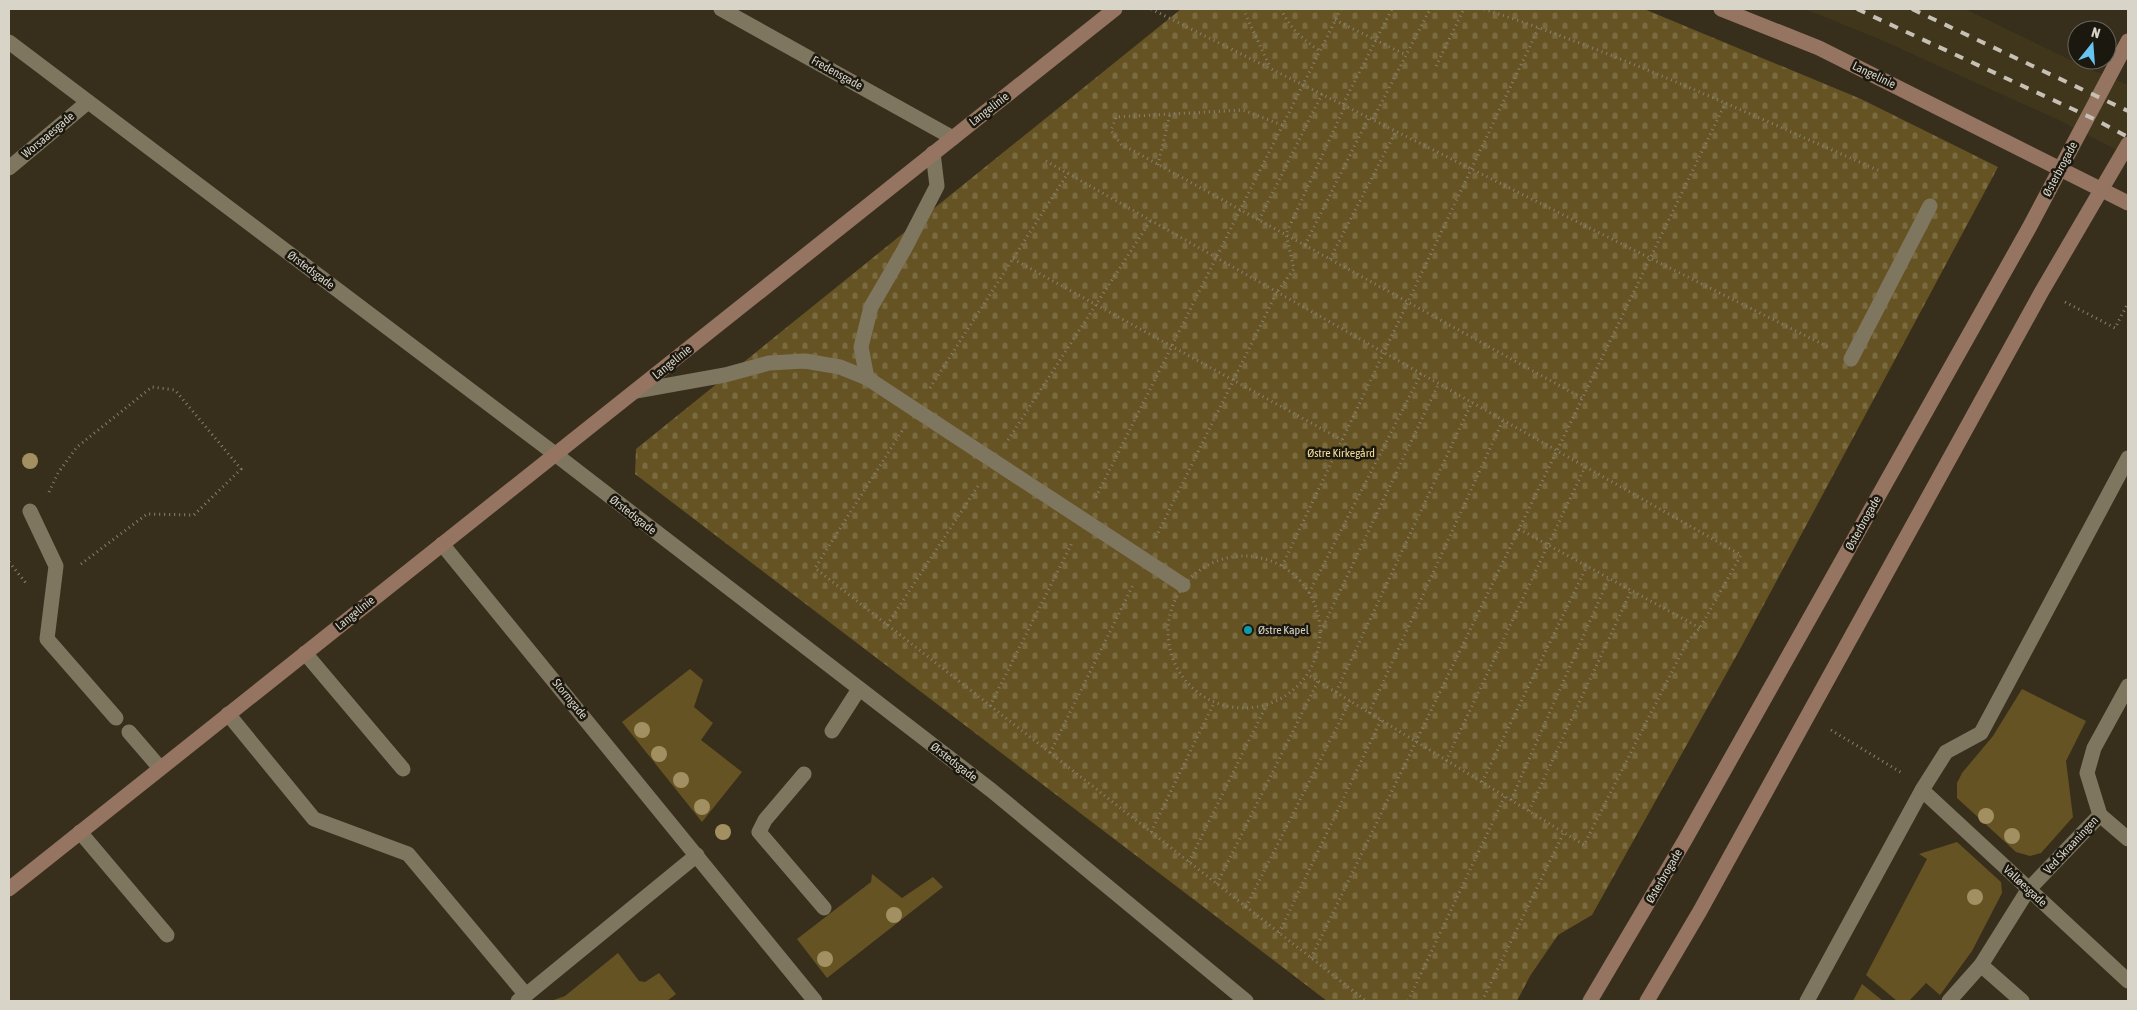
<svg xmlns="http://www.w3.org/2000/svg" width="2137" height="1010" viewBox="0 0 2137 1010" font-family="'Asap Condensed',sans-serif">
<defs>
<pattern id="cemetery-stones" width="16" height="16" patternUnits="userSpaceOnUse" patternTransform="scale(1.25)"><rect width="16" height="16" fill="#655323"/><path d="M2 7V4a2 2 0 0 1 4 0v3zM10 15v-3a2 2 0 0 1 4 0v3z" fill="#7a6b41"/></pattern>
</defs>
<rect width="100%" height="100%" fill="#372f1c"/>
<polygon fill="#40361b" points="1805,9 1965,9 2087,68 2128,85 2128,156 2063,122 1879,39"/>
<g fill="#655323">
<polygon points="690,669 703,680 694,707 713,723 701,740 742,772 702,822 622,722"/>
<polygon points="2022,689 2086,721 2066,761 2073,817 2041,853 2030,856 2016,852 1957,798 1957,783 1962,773 1993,736"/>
<polygon points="1957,842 2001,882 2002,893 1972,951 1940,995 1926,983 1909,1001 1897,1001 1866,975 1927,859 1919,854"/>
<polygon points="872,874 902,898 933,877 943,887 827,978 797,939 871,882"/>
<polygon points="618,953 639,981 645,982 659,973 676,994 667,1001 551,1001 565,996"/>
<polygon points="1862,984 1883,1001 1853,1001"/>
</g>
<polygon fill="url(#cemetery-stones)" points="1181,9 1644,9 1861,99 1998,167 1739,651 1592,915 1558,935 1530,976 1517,1001 1327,1001 635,474 636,449"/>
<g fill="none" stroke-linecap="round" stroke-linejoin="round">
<g stroke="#888172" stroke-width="3" stroke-dasharray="1 4" stroke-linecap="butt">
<polyline points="1151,9 1828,347"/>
<polyline points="1243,9 1270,67"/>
<path d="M1281 9C1289 27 1303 40 1320 51"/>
<path d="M1484 9C1619 53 1749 114 1880 171"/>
<polyline points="1335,20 1406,55"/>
<polyline points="1436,66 1464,9"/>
<polyline points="1343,104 1392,9"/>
<polyline points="1373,119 1430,9"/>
<polyline points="1282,125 1243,110 1116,117 1111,131 1121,144 1582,398"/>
<polyline points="1046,161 1741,555 1700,628 1687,642 1584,845 1308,675"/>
<polyline points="1158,165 1170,114"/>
<polyline points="1259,220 1322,94"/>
<polyline points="1305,245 1369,117"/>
<polyline points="1013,259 1342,440"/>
<polyline points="1330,259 1396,131"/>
<polyline points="2065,302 2115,328 2128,303"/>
<polyline points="930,388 1068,173"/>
<polyline points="902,431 815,568 1366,1001"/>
<polyline points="1008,440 1151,220"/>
<polyline points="49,492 58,473 77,447 152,387 175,390 241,469 194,515 147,514 81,564"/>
<polyline points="1096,497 1341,9"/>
<polyline points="1519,529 1700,628"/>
<polyline points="1156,537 1277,292 1294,269 1286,234 1345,106"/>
<circle cx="1244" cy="632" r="76"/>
<polyline points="9,562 26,583"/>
<polyline points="1282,566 1539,27"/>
<polyline points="1309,593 1421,374"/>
<polyline points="887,625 980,483"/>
<polyline points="1321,631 1439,383"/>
<polyline points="1336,692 1472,402"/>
<polyline points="990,706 1072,543"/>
<polyline points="1369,713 1503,420"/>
<polyline points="1831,730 1902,773"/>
<polyline points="1050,753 1134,583"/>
<polyline points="1446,761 1585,467"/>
<polyline points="1482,782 1587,566"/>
<polyline points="1511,800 1609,578"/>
<polyline points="1529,811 1631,591"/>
<polyline points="1151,832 1214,703"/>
<polyline points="1189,862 1266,706"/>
<polyline points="1217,884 1318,681"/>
<polyline points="1246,907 1350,701"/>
<polyline points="1279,933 1381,720"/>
<polyline points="1311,958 1725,104"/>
<polyline points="1408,1001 1505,796"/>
<polyline points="1482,1001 1564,832"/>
</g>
<g stroke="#7f7660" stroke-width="15">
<polyline points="1851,359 1930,206"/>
<polyline points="867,378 861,347 871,307 904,250 937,186 933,153"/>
<polyline points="636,391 725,375 769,363 805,361 840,367 867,378 1183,585"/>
<polyline points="30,511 56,566 47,639 116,718"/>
<polyline points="305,653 403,769"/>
<polyline points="228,714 314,819 408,854 526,995 518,1001"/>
<polyline points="832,731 859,689"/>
<polyline points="804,774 765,820 759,832 824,908"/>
<polyline points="2100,815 2128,839"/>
<polyline points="80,832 167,935"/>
<polyline points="1981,965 2022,1001"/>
<polyline points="526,995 697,855"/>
<polyline points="1807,1001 1922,790 1946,752 1981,733 2128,458"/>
<polyline points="1949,1001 1981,965 2028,890"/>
</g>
<g stroke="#7f7660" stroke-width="15">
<polyline points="721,9 953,138"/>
<polyline points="9,42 555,454 991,790 1246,1001"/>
<polyline points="9,168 88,102"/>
<polyline points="442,544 815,1001"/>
<polyline points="129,732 160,768"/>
<polyline points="1922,790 2128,981"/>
<polyline points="2028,890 2100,815 2087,773 2094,748 2128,686"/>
</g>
<g stroke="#957461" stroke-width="15">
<polyline points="1721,9 1819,48 2128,203"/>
<polyline points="9,889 1115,9"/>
<polyline points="1590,1001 1685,840 2029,228 2128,41"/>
<polyline points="1647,1001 1700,911 2042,291 2128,144"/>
</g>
<g stroke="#c6c1b4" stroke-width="4" stroke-dasharray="9 9" stroke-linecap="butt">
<polyline points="1857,9 2094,119 2128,137"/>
<polyline points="1912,9 2128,111"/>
</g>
</g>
<g fill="#a29062">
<circle cx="30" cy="461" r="8"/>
<circle cx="642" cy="730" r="8"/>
<circle cx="659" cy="754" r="8"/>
<circle cx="681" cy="780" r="8"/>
<circle cx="702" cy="807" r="8"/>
<circle cx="1986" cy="816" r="8"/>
<circle cx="723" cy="832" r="8"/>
<circle cx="2012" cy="836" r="8"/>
<circle cx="1975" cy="897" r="8"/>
<circle cx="894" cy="915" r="8"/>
<circle cx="825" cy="959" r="8"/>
</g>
<circle fill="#0f9aa8" stroke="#1b180f" stroke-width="2" cx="1248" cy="630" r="5"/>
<g text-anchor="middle" stroke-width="5" stroke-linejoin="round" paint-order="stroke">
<g font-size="12" fill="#d9d4c8" stroke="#1b180f">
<text transform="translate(837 73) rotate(29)" y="4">Fredensgade</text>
<text transform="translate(1874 75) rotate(26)" y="4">Langelinie</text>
<text transform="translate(989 109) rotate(-38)" y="4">Langelinie</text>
<text transform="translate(48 135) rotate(-40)" y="4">Worsaaesgade</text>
<text transform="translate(2060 169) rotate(-62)" y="4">Østerbrogade</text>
<text transform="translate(311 270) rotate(37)" y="4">Ørstedsgade</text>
<text transform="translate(672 362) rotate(-39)" y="4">Langelinie</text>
<text transform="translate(633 515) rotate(38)" y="4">Ørstedsgade</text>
<text transform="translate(1863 523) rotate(-61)" y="4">Østerbrogade</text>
<text transform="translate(355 613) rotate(-39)" y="4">Langelinie</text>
<text transform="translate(570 699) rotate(51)" y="4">Stormgade</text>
<text transform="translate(954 762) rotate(38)" y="4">Ørstedsgade</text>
<text transform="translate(2071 845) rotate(-47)" y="4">Ved Skraaningen</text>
<text transform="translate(1664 876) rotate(-60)" y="4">Østerbrogade</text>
<text transform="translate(2025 886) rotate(43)" y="4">Valløesgade</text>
</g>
<g font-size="12" fill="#fadf9b" stroke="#1b180f">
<text x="1341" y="457">Østre Kirkegård</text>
</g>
<g font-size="12" fill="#d9d4c8" stroke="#1b180f" text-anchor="start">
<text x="1258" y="634">Østre Kapel</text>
</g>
</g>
<rect width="2137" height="1010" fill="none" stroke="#d9d4c8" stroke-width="20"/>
<g transform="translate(2092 45) rotate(17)"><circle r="24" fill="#1b180f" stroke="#676359"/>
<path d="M0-4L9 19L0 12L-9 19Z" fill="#68c4f0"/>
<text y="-8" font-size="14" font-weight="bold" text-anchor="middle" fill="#d9d4c8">N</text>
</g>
</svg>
